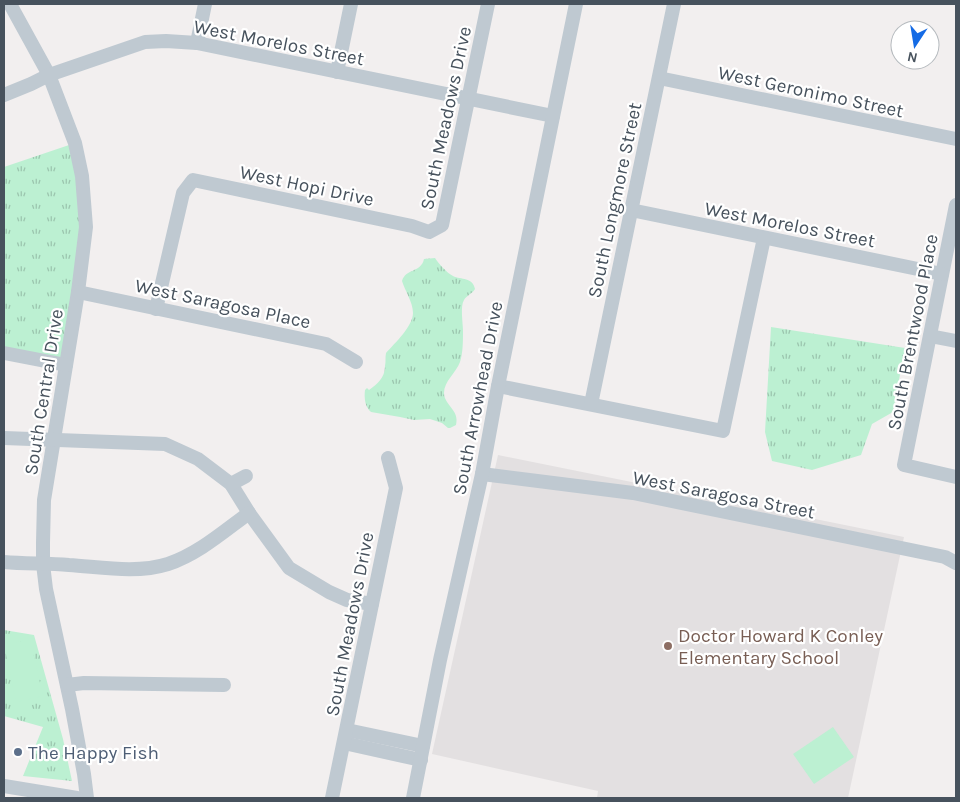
<svg xmlns="http://www.w3.org/2000/svg" width="960" height="802" viewBox="0 0 960 802" font-family="Karla,sans-serif">
<defs>
<pattern id="grass-tufts" width="24" height="20" patternUnits="userSpaceOnUse" patternTransform="scale(1.25)"><rect width="24" height="20" fill="#bcf0d2"/><path d="M3 7l-1-3M5 7V3M7 7l1-3M15 17l-1-3M17 17v-4M19 17l1-3" fill="none" stroke="#9bc5ae"/></pattern>
</defs>
<rect width="100%" height="100%" fill="#f2efef"/>
<polygon fill="#e3e0e1" points="498,455 904,537 848,798 597,798 598,791 432,754"/>
<g fill="url(#grass-tufts)">
<polygon points="75,143 86,227 66,365 4,353 4,167"/>
<path d="M435 258C438 263 447 273 453 276 461 280 473 277 475 289 472 294 467 295 464 300 460 306 463 323 463 331 463 341 463 353 460 362 456 373 444 381 444 393 444 405 460 410 456 425L450 428H448L442 423 430 419 414 420 400 417 371 412C365 407 364 398 365 390L367 388 369 390C377 384 385 378 385 366 386 361 385 358 386 353 395 343 413 326 413 313 413 302 405 291 402 281 406 268 421 273 424 259Z"/>
<polygon points="771,327 905,348 893,412 872,424 861,455 812,470 772,461 765,432"/>
<polygon points="4,630 34,635 63,739 72,781 23,776 43,727 4,716"/>
</g>
<g fill="#bcf0d2">
<polygon points="30,639 43,696 16,702 4,645"/>
<polygon points="833,727 854,757 814,784 793,754"/>
</g>
<g fill="none" stroke-linecap="round" stroke-linejoin="round">
<g stroke="#bfc9d1" stroke-width="14">
<polyline points="10,4 49,75 75,143 82,176 86,227 78,292 44,500 43,543 43,564 46,589 72,709 84,774 87,798"/>
<polyline points="197,43 205,4"/>
<polyline points="337,72 351,4"/>
<polyline points="659,78 956,139"/>
<polyline points="4,95 31,84 49,75 145,42 166,41 197,43 553,116"/>
<polyline points="956,205 904,465 956,477"/>
<polyline points="631,210 942,274"/>
<polyline points="78,292 326,344 356,362"/>
<polyline points="156,309 183,193 193,180 412,226 429,232 442,225 488,4"/>
<polyline points="930,336 956,341"/>
<polyline points="4,353 66,365"/>
<polyline points="498,386 723,431 764,238"/>
<polyline points="591,404 674,4"/>
<polyline points="4,438 165,444 198,459 231,484 249,513 289,568 329,592 347,600 372,604"/>
<polyline points="482,474 633,493 945,557 956,563"/>
<polyline points="231,484 246,476"/>
<path d="M4 562C25 564 47 563 69 565 101 567 136 574 168 564 198 554 223 532 249 513"/>
<polyline points="67,685 84,683 224,685"/>
<polyline points="347,730 423,746"/>
<polyline points="344,743 421,760"/>
<polyline points="4,786 77,798"/>
<polyline points="332,798 396,488 388,458"/>
<polyline points="413,798 440,660 482,474 498,386 576,4"/>
</g>
</g>
<circle fill="#8d6e63" stroke="#fff" stroke-width="2" cx="668" cy="646" r="5"/>
<circle fill="#5c6f8a" stroke="#fff" stroke-width="2" cx="18" cy="752" r="5"/>
<g text-anchor="middle" stroke-width="4.5" stroke-linejoin="round" paint-order="stroke">
<g font-size="19" fill="#47525d" stroke="#fff">
<text transform="translate(279 42) rotate(11)" y="7">West Morelos Street</text>
<text transform="translate(811 91) rotate(12)" y="7">West Geronimo Street</text>
<text transform="translate(445 118) rotate(-78)" y="7">South Meadows Drive</text>
<text transform="translate(307 185) rotate(12)" y="7">West Hopi Drive</text>
<text transform="translate(614 200) rotate(-78)" y="7">South Longmore Street</text>
<text transform="translate(790 224) rotate(11)" y="7">West Morelos Street</text>
<text transform="translate(223 303) rotate(12)" y="7">West Saragosa Place</text>
<text transform="translate(912 332) rotate(-79)" y="7">South Brentwood Place</text>
<text transform="translate(43 392) rotate(-81)" y="7">South Central Drive</text>
<text transform="translate(477 398) rotate(-79)" y="7">South Arrowhead Drive</text>
<text transform="translate(724 494) rotate(11)" y="7">West Saragosa Street</text>
<text transform="translate(349 624) rotate(-79)" y="7">South Meadows Drive</text>
</g>
<g font-size="19" fill="#785e54" stroke="#fff" text-anchor="start">
<text x="678" y="642">Doctor Howard K Conley<tspan x="678" dy="22">Elementary School</tspan></text>
</g>
<g font-size="19" fill="#4e5e75" stroke="#fff" text-anchor="start">
<text x="28" y="759">The Happy Fish</text>
</g>
</g>
<rect width="960" height="802" fill="none" stroke="#47525d" stroke-width="10"/>
<g transform="translate(915 45) rotate(192)"><circle r="24" fill="#ffffff" stroke="#b5babe"/>
<path d="M0-4L9 19L0 12L-9 19Z" fill="#156be5"/>
<text y="-8" font-size="14" font-weight="bold" text-anchor="middle" fill="#47525d">N</text>
</g>
</svg>
